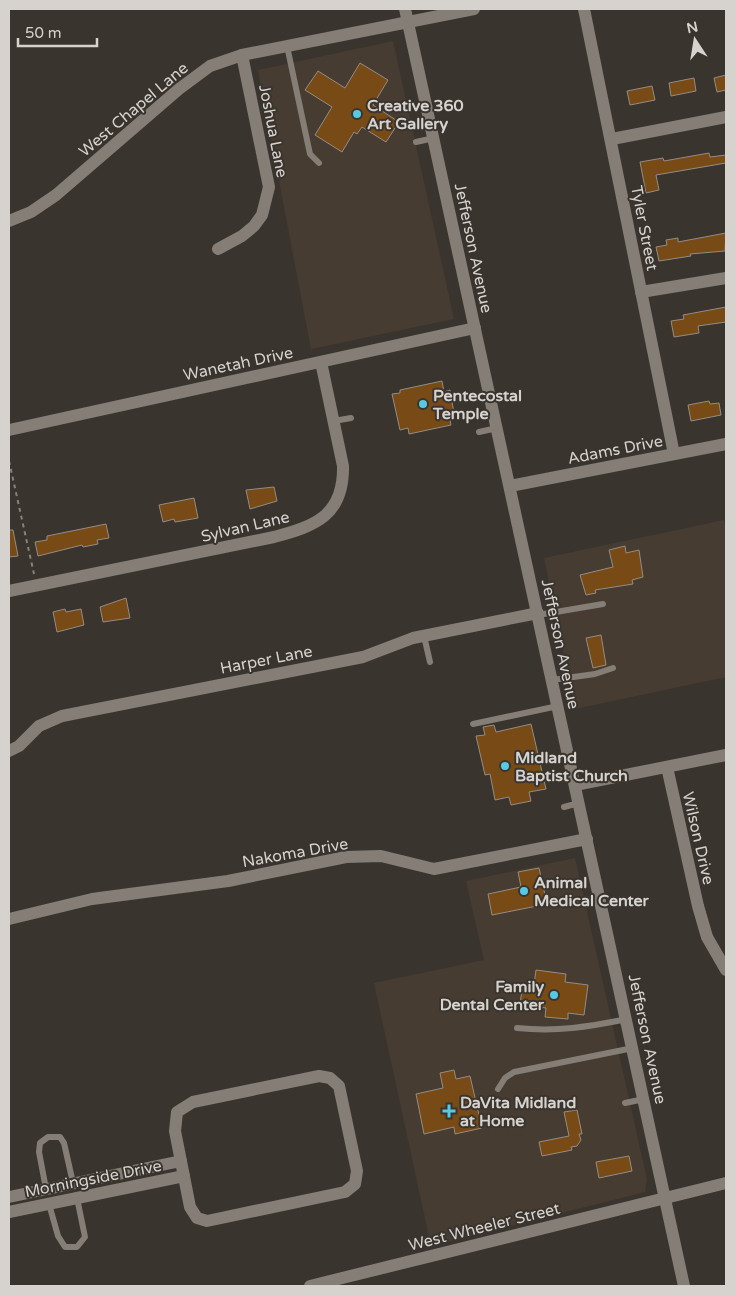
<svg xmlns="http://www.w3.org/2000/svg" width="735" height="1295" viewBox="0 0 735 1295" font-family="'Varela Round',sans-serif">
<rect width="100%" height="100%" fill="#3a342e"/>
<g fill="#473c31">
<polygon points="393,41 454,319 311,349 258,70"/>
<polygon points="724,520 726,531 726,677 575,709 544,558"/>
<polygon points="575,858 647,1179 645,1192 431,1246 374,983 484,960 466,881"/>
</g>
<g fill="#784b16" stroke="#938c85">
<polygon points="360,63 388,80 373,105 399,122 386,142 362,127 357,134 354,132 342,152 315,135 332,107 305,90 318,71 345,88"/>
<polygon points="726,75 726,90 717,92 714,78"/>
<polygon points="694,78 696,91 671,96 669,83"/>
<polygon points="652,86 655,100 630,105 627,91"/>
<polygon points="709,153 710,157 726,155 726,163 656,175 659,190 646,193 640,162 663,158 664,161"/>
<polygon points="726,233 725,251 690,254 691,256 659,261 656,247 667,245 666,240 678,238 678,242"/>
<polygon points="726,307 726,322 698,326 699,333 674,337 671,321 684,319 683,315"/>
<polygon points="442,381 444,392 450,390 454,413 449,415 451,425 409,434 408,428 400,430 392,394 400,393 400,390"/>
<polygon points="709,401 710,404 719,403 721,415 691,421 688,405"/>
<polygon points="274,487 277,501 250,509 246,490"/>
<polygon points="194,498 198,518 175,522 174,519 163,522 159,505"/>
<polygon points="106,524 109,538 97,540 98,544 83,547 82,545 38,556 35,542 47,540 47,536"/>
<polygon points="9,530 13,530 18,556 9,557"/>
<polygon points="625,546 626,553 639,550 643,577 632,580 633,584 595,590 596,593 586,595 580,575 613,567 609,550"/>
<polygon points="126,598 130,618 103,622 100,607"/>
<polygon points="65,609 66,612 81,609 84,625 57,632 53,612"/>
<polygon points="601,635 606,665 593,668 586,638"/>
<polygon points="531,724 546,789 529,792 531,801 511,805 509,797 495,800 490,774 485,775 476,736 485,735 483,727 494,725 496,732"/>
<polygon points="539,868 547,904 492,915 488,894 521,887 518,872"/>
<polygon points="536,970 566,974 565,982 588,985 584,1015 568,1013 568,1019 545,1017 546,1008 520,1004 523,983 534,985"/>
<polygon points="454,1070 456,1079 470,1076 482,1128 455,1134 454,1127 424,1134 416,1094 443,1088 440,1073"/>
<polygon points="577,1110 582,1134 579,1134 581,1140 577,1146 571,1147 572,1150 542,1156 539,1142 569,1136 564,1112"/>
<polygon points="629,1156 632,1171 599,1178 596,1162"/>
</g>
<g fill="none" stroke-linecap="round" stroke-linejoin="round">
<polyline stroke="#87827c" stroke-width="2" stroke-dasharray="4 4" stroke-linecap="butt" points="9,461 34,574"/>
<g stroke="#857e77" stroke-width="6">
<polyline points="287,46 310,154 319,163"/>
<polyline points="416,142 434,138"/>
<polyline points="334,421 351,418"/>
<polyline points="479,432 497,428"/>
<polyline points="538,615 603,604"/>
<polyline points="424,636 430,662"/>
<polyline points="552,680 595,674 613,668"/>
<polyline points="473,724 558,706"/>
<polyline points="564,807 579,803"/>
<polyline points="579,902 600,897"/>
<path d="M517 1028C557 1032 588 1027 627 1019"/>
<polyline points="498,1089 505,1078 514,1072 633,1048"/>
<polyline points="625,1103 644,1099"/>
<polyline points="46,1189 39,1152 40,1143 48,1137 60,1137 64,1143 73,1183"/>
<polyline points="49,1204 58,1236 65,1247 77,1247 85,1237 77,1198"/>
</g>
<g stroke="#857e77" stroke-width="12">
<polyline points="584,9 674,454"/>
<polyline points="612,139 726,117"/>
<polyline points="9,221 31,212 56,195 179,89 210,66 242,55 474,9"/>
<polyline points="218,249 242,236 254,226 262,215 269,187 242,55"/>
<polyline points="641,292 726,278"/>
<polyline points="9,430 475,328"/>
<polyline points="510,486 726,444"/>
<path d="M9 591 274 537C316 526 344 515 343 466L321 362"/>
<polyline points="9,751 19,746 39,726 62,716 363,657 413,638 538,613"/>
<polyline points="667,767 698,906 707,937 726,970"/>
<polyline points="575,785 726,755"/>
<polyline points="9,919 92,899 228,881 346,857 381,856 434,869 587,839"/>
<polygon points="319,1076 330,1078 339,1086 357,1171 355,1184 345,1192 207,1221 197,1218 190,1207 175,1131 177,1112 193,1102"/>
<polyline points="9,1197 181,1161"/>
<polyline points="9,1212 184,1176"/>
</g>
<g stroke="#857e77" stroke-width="12">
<polyline points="405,9 684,1286"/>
<polyline points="310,1286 726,1183"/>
</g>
</g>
<g fill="#58c9e3" stroke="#3a342e" stroke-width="2">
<circle cx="357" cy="114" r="5"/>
<circle cx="423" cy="404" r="5"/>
<circle cx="505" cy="766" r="5"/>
<circle cx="524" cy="891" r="5"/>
<circle cx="554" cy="995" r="5"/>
<path d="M446.5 1103.5h5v5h5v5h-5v5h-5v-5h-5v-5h5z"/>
</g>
<g text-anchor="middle" stroke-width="4" stroke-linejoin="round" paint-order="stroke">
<g font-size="16" font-weight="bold" fill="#d6d2ce" stroke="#3a342e" text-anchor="start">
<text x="367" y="111">Creative 360<tspan x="367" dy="18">Art Gallery</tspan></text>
<text x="433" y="401">Pentecostal<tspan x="433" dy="18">Temple</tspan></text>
<text x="515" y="763">Midland<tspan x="515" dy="18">Baptist Church</tspan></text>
<text x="534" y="888">Animal<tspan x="534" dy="18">Medical Center</tspan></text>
<text x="544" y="992" text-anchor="end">Family<tspan x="544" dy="18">Dental Center</tspan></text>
<text x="460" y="1108">DaVita Midland<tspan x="460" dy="18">at Home</tspan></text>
</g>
<g font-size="16" fill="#d6d2ce" stroke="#3a342e">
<text transform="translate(133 109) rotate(-40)" y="6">West Chapel Lane</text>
<text transform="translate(274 131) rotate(79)" y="6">Joshua Lane</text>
<text transform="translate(645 228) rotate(79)" y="6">Tyler Street</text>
<text transform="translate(474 248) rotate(78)" y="6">Jefferson Avenue</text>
<text transform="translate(238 363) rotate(-12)" y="6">Wanetah Drive</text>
<text transform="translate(615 449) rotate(-11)" y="6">Adams Drive</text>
<text transform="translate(245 526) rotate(-13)" y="6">Sylvan Lane</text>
<text transform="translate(561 644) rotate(78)" y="6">Jefferson Avenue</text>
<text transform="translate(266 659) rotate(-11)" y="6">Harper Lane</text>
<text transform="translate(699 838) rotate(77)" y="6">Wilson Drive</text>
<text transform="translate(295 852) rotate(-10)" y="6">Nakoma Drive</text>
<text transform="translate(648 1039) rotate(78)" y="6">Jefferson Avenue</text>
<text transform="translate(93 1178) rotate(-11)" y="6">Morningside Drive</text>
<text transform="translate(484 1226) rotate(-14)" y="6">West Wheeler Street</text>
</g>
</g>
<rect width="735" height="1295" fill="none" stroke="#d6d2ce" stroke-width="20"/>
<g transform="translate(695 40) rotate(348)" stroke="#3a342e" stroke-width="4" paint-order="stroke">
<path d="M0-4L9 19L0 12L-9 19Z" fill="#d6d2ce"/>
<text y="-8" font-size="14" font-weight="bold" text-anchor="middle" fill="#d6d2ce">N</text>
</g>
<path d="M18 38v8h79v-8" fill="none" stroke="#d6d2ce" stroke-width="2.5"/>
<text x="25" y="38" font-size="15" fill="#d6d2ce" stroke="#3a342e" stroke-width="4" paint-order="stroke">50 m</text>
</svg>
